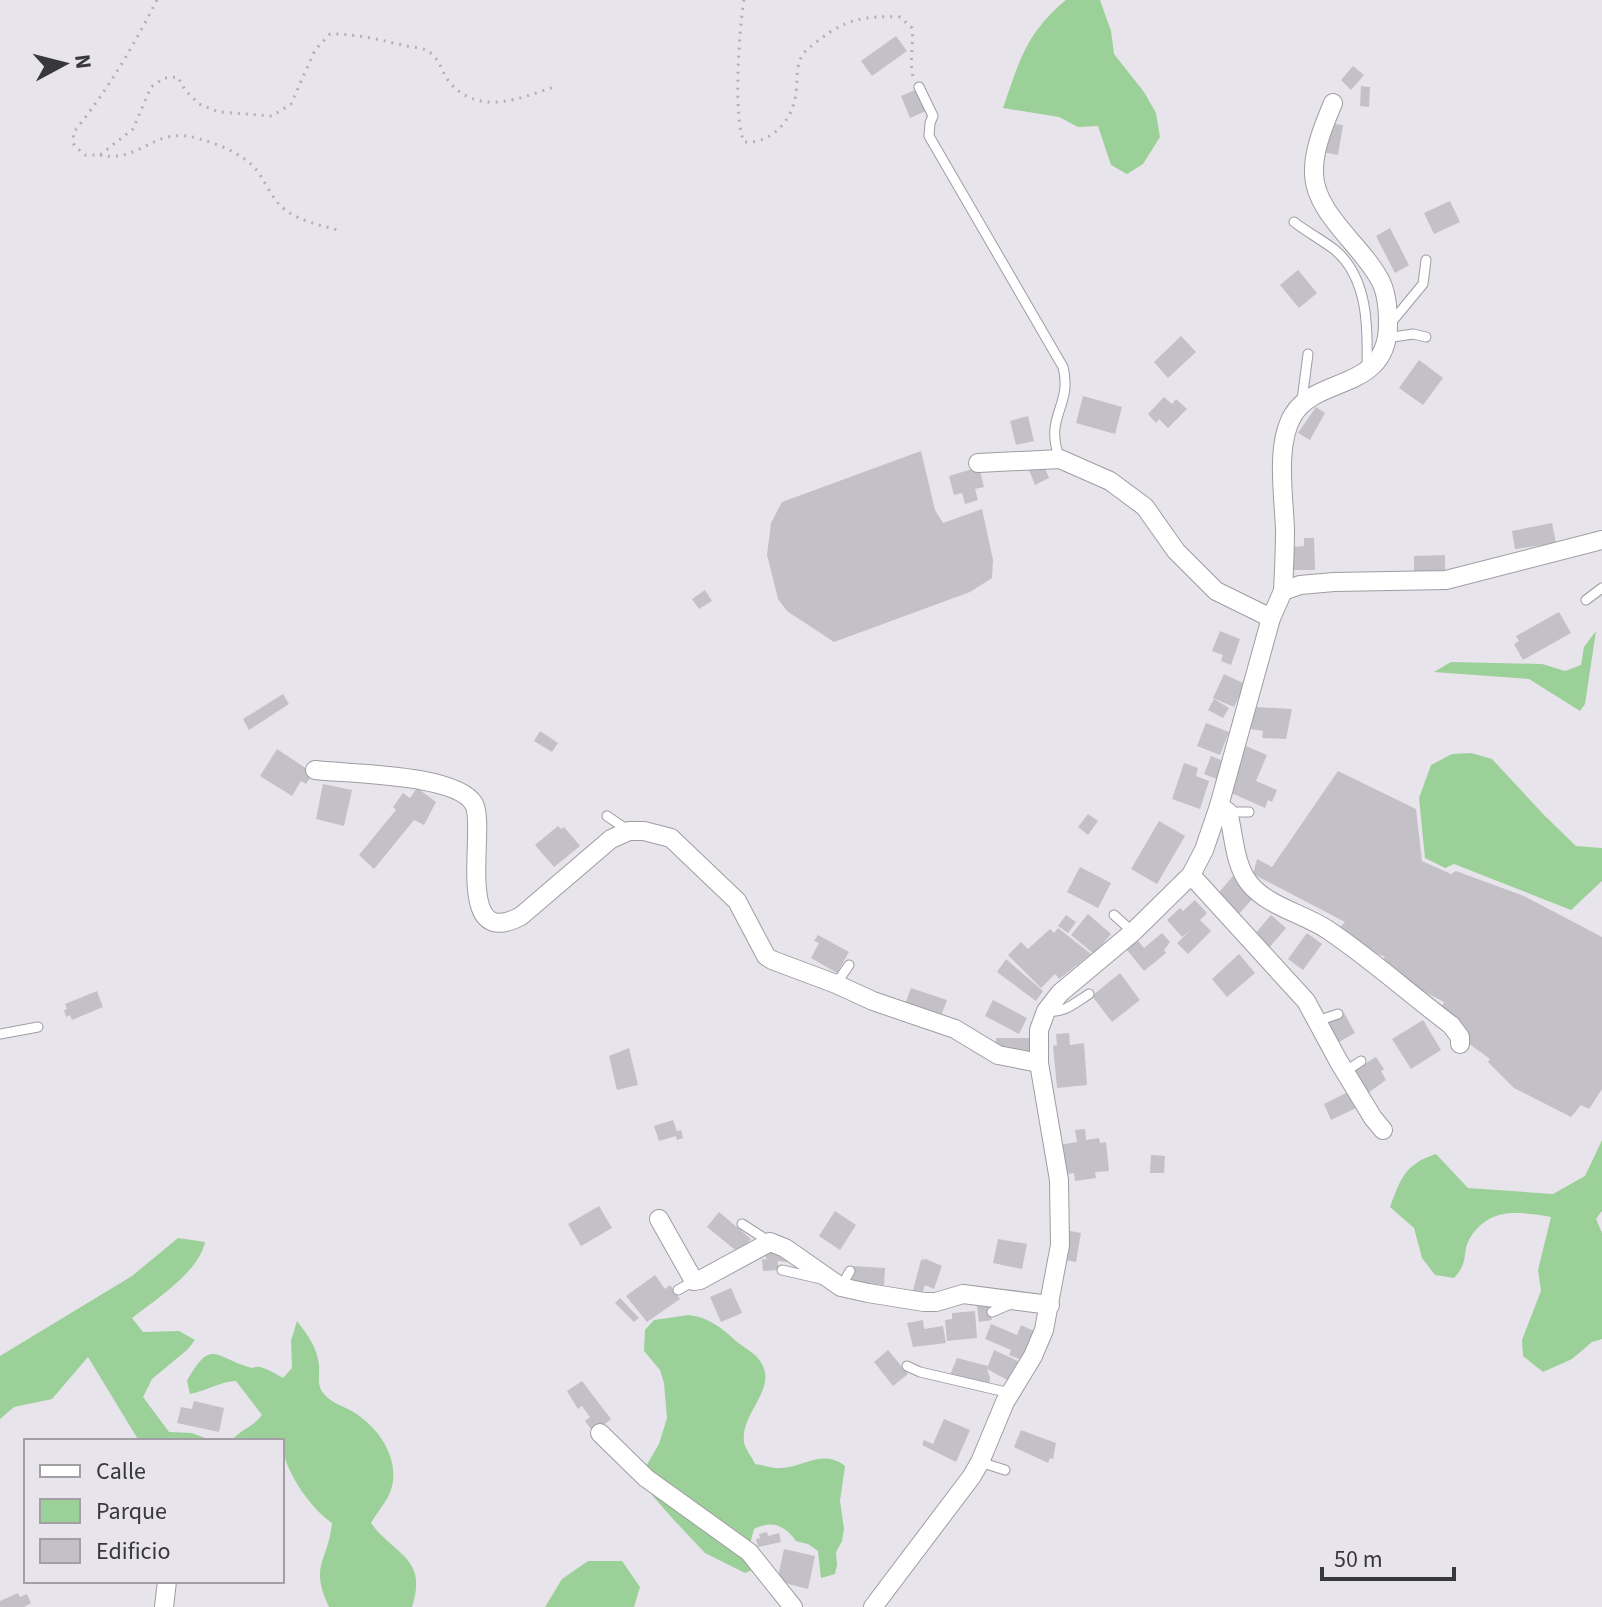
<svg xmlns="http://www.w3.org/2000/svg" width="1602" height="1607" viewBox="0 0 1602 1607" font-family="'Source Sans 3',sans-serif">
<rect width="100%" height="100%" fill="#e8e4ec"/>
<g fill="#9bd098">
<path d="M1066 0H1100L1111 31 1114 54 1144 92 1156 113 1160 137 1143 164 1127 174 1111 165 1098 126 1078 127 1059 117 1003 108C1019 62 1026 33 1066 0Z"/>
<polygon points="1596,631 1585,704 1580,711 1529,679 1434,672 1451,662 1542,664 1565,671 1581,665 1584,647"/>
<polygon points="1471,753 1492,759 1545,816 1576,846 1602,848 1602,881 1571,910 1454,864 1445,868 1425,858 1419,798 1431,765 1452,754"/>
<path d="M1602 1140V1211L1596 1219 1602 1233V1339L1592 1342 1572 1359 1543 1372 1523 1356 1522 1340 1541 1291 1538 1270 1551 1217C1520 1212 1490 1206 1470 1238 1461 1253 1470 1261 1454 1278L1435 1275 1422 1258 1414 1228 1390 1207C1401 1178 1405 1164 1436 1154L1468 1188 1553 1194 1585 1176Z"/>
<path d="M178 1238 205 1242C199 1272 155 1300 132 1318L143 1332 179 1331 195 1340 187 1350 152 1379 143 1397 169 1432 192 1433 213 1441H139L88 1357 52 1399 14 1407 0 1419V1356L132 1276Z"/>
<path d="M689 1315C708 1317 722 1328 736 1341 742 1346 751 1351 756 1356 784 1385 740 1411 744 1442 745 1449 752 1457 755 1464 764 1465 773 1469 782 1468 805 1466 824 1449 845 1466L840 1501 844 1529 842 1541 836 1552 837 1565 835 1574 821 1578 818 1551 808 1544 796 1541C785 1525 771 1520 754 1529L750 1544 754 1569 745 1573 705 1553 672 1518 652 1495 645 1468 659 1444 667 1418 664 1383 660 1370 644 1351 645 1330 654 1320Z"/>
<path d="M297 1321C307 1334 317 1347 319 1365 320 1375 316 1385 324 1394 331 1403 346 1407 355 1413 382 1430 404 1466 388 1497 383 1506 376 1514 371 1523 395 1556 428 1557 412 1607H329C309 1565 328 1562 332 1523 310 1508 282 1468 282 1441H231C241 1429 253 1427 262 1415L236 1381C218 1382 207 1391 190 1394L187 1381C211 1338 215 1357 248 1367 255 1369 253 1366 260 1367 268 1369 276 1374 283 1378L292 1368 291 1341Z"/>
<polygon points="588,1561 622,1561 640,1587 634,1607 545,1607 562,1579"/>
</g>
<g fill="#c4c0c8">
<polygon points="896,36 907,51 872,76 861,61"/>
<polygon points="1353,66 1364,75 1351,90 1341,80"/>
<polygon points="1361,86 1370,87 1369,107 1360,106"/>
<polygon points="917,89 926,111 910,118 901,96"/>
<polygon points="1328,123 1343,125 1338,155 1322,152"/>
<polygon points="1450,201 1460,222 1434,234 1424,213"/>
<polygon points="1390,228 1409,265 1395,273 1376,236"/>
<polygon points="1298,270 1317,293 1299,308 1280,285"/>
<polygon points="1181,336 1196,352 1168,378 1154,362"/>
<polygon points="1419,360 1443,378 1423,405 1399,388"/>
<polygon points="1083,396 1122,407 1115,434 1076,423"/>
<polygon points="1164,397 1172,404 1176,399 1187,409 1168,428 1159,419 1156,423 1148,414"/>
<polygon points="1316,407 1325,413 1310,440 1298,433"/>
<polygon points="1028,416 1034,441 1016,445 1010,421"/>
<polygon points="921,451 935,510 943,523 982,509 993,560 992,578 970,592 834,642 787,611 778,599 767,555 771,523 782,502"/>
<polygon points="1043,464 1049,478 1035,485 1029,470"/>
<polygon points="979,467 984,487 975,489 978,500 965,504 962,493 954,495 949,476"/>
<polygon points="1552,523 1556,543 1515,549 1512,531"/>
<polygon points="1304,538 1314,538 1315,570 1293,570 1293,547 1304,546"/>
<polygon points="1445,555 1445,570 1414,572 1414,556"/>
<polygon points="705,590 712,601 699,609 692,599"/>
<polygon points="1559,612 1571,633 1523,660 1514,644 1519,641 1516,636"/>
<polygon points="1220,631 1240,639 1231,665 1221,661 1223,655 1212,651"/>
<polygon points="1224,674 1245,684 1234,707 1213,698"/>
<polygon points="283,694 289,704 249,730 243,719"/>
<polygon points="1214,699 1229,708 1223,718 1208,710"/>
<polygon points="1256,707 1292,709 1286,739 1262,738 1263,731 1250,729"/>
<polygon points="1206,723 1229,732 1220,755 1197,746"/>
<polygon points="540,731 558,743 552,752 534,741"/>
<polygon points="1246,746 1267,755 1256,781 1277,790 1272,802 1268,800 1265,808 1227,791"/>
<polygon points="277,749 313,773 306,784 301,781 292,796 260,776"/>
<polygon points="1211,756 1226,762 1219,780 1204,774"/>
<polygon points="1184,763 1198,768 1196,776 1209,781 1200,809 1172,799"/>
<polygon points="1338,771 1416,809 1422,861 1451,874 1456,871 1524,896 1602,937 1602,1089 1589,1109 1581,1105 1571,1117 1514,1088 1488,1062 1490,1059 1468,1043 1468,1031 1440,1010 1444,1002 1406,982 1381,961 1385,957 1365,949 1339,928 1345,922 1253,874 1257,859 1272,867"/>
<polygon points="323,784 352,790 344,826 316,819"/>
<polygon points="417,788 436,802 424,825 414,820 374,869 359,855 396,810 393,807 403,793 410,798"/>
<polygon points="1088,814 1098,821 1088,835 1078,827"/>
<polygon points="1159,821 1185,836 1157,884 1131,869"/>
<polygon points="558,826 561,829 564,827 580,846 554,867 535,845"/>
<polygon points="1080,867 1111,883 1098,908 1067,892"/>
<polygon points="1233,876 1255,896 1237,916 1215,897"/>
<polygon points="1195,900 1207,913 1200,920 1211,931 1188,954 1177,943 1191,930 1182,937 1167,920 1180,908 1183,911"/>
<polygon points="1088,914 1111,934 1094,954 1071,935"/>
<polygon points="1066,915 1076,922 1068,933 1058,926"/>
<polygon points="1271,915 1286,928 1269,948 1254,935"/>
<polygon points="1058,928 1091,954 1059,979 1055,974 1041,988 1008,955 1021,942 1028,949 1050,929 1054,933"/>
<polygon points="1162,933 1170,942 1164,950 1166,953 1144,971 1123,945 1134,936 1144,948"/>
<polygon points="1307,933 1322,944 1303,970 1288,959"/>
<polygon points="818,935 849,952 837,973 811,958 819,943 814,941"/>
<polygon points="1239,954 1255,973 1227,997 1212,979"/>
<polygon points="1006,959 1043,991 1036,1001 997,972"/>
<polygon points="1120,973 1140,1000 1112,1022 1092,996"/>
<polygon points="911,988 947,1000 941,1016 905,1004"/>
<polygon points="97,991 103,1007 72,1020 70,1015 66,1017 64,1010 67,1009 65,1004"/>
<polygon points="993,1000 1027,1018 1019,1034 985,1016"/>
<polygon points="1344,1013 1355,1033 1337,1043 1326,1023"/>
<polygon points="1423,1020 1441,1050 1411,1069 1392,1039"/>
<polygon points="1069,1033 1070,1045 1084,1043 1087,1085 1057,1088 1053,1046 1057,1045 1056,1034"/>
<polygon points="996,1038 1030,1038 1030,1053 996,1047"/>
<polygon points="629,1048 638,1085 617,1090 609,1056"/>
<polygon points="1376,1057 1384,1069 1381,1071 1386,1080 1368,1093 1353,1071"/>
<polygon points="1350,1091 1358,1107 1331,1120 1324,1104"/>
<polygon points="673,1120 677,1131 681,1130 683,1138 677,1140 676,1136 659,1141 654,1126"/>
<polygon points="1085,1129 1086,1140 1099,1138 1100,1143 1106,1142 1109,1171 1095,1172 1096,1178 1075,1181 1074,1173 1062,1175 1058,1145 1077,1142 1075,1130"/>
<polygon points="1151,1155 1165,1156 1164,1173 1150,1173"/>
<polygon points="599,1206 612,1228 581,1246 568,1224"/>
<polygon points="835,1211 856,1225 840,1250 819,1236"/>
<polygon points="719,1212 751,1239 739,1253 707,1227"/>
<polygon points="1070,1231 1081,1233 1076,1262 1065,1260"/>
<polygon points="998,1239 1027,1244 1022,1269 993,1263"/>
<polygon points="774,1248 795,1263 778,1261 778,1270 763,1271 762,1259 767,1260 762,1249"/>
<polygon points="926,1259 942,1266 934,1289 925,1285 921,1297 912,1294 921,1260"/>
<polygon points="853,1266 885,1268 884,1285 852,1283"/>
<polygon points="655,1275 665,1289 670,1285 680,1299 647,1322 626,1296"/>
<polygon points="731,1288 742,1313 721,1322 710,1297"/>
<polygon points="620,1298 639,1318 634,1322 615,1303"/>
<polygon points="989,1304 992,1320 979,1322 977,1306"/>
<polygon points="975,1311 977,1338 947,1341 945,1320 952,1319 952,1313"/>
<polygon points="923,1320 924,1329 943,1326 946,1343 913,1347 907,1323"/>
<polygon points="991,1324 1017,1335 1021,1325 1036,1332 1024,1361 1009,1355 1011,1350 985,1339"/>
<polygon points="888,1350 908,1374 893,1386 874,1362"/>
<polygon points="994,1350 1020,1362 1011,1382 987,1369 990,1378 989,1386 950,1375 957,1358 988,1366"/>
<polygon points="582,1381 611,1419 594,1433 585,1421 590,1417 582,1406 578,1409 567,1391"/>
<polygon points="194,1401 224,1408 219,1432 177,1423 181,1407 192,1409"/>
<polygon points="944,1419 970,1430 956,1462 922,1445 924,1440 933,1444"/>
<polygon points="1021,1430 1056,1443 1053,1459 1050,1458 1048,1463 1014,1447"/>
<polygon points="767,1532 768,1536 779,1533 781,1542 758,1547 756,1539 760,1538 759,1534"/>
<polygon points="784,1549 815,1556 808,1589 780,1582 778,1577"/>
<polygon points="18,1593 20,1597 27,1594 31,1603 24,1607 0,1607 0,1601"/>
</g>
<g fill="none" stroke-linecap="round" stroke-linejoin="round">
<g stroke="#9f9ca3" stroke-width="11">
<g id="service">
<path d="M919 87 933 116 930 123 929 136 1063 367C1073 407 1043 416 1060 459"/>
<path d="M1294 222C1307 232 1322 240 1335 250 1368 278 1368 327 1367 366"/>
<polyline points="1390,324 1423,284 1426,260"/>
<polyline points="1386,338 1413,334 1426,337"/>
<polyline points="1302,400 1308,354"/>
<polyline points="1586,600 1602,588"/>
<polyline points="1228,812 1249,812"/>
<polyline points="607,816 629,831"/>
<polyline points="1114,915 1133,932"/>
<polyline points="836,984 849,965"/>
<path d="M1046 1011C1063 1014 1075 1003 1089 994"/>
<polyline points="1317,1021 1338,1014"/>
<polyline points="0,1034 38,1027"/>
<polyline points="1346,1071 1361,1061"/>
<polyline points="742,1224 770,1242"/>
<polyline points="782,1270 821,1279"/>
<polyline points="841,1287 850,1271"/>
<polyline points="678,1290 694,1281"/>
<polyline points="992,1312 1013,1303"/>
<polyline points="907,1366 920,1372 1010,1393"/>
<polyline points="980,1462 1005,1470"/>
</g>
</g>
<g stroke="#9f9ca3" stroke-width="20">
<g id="minor">
<polyline points="978,463 1060,459 1110,481 1145,507 1176,551 1216,591 1271,618"/>
<path d="M1283 591C1284 571 1285 551 1285 530 1284 497 1275 445 1293 415 1317 375 1388 392 1388 324 1388 310 1387 294 1381 282 1364 247 1315 214 1314 174 1313 150 1324 125 1333 103"/>
<path d="M315 770C350 774 457 774 474 804 487 828 452 953 521 916L611 839 629 831H644L671 838 737 901 766 956 772 960 836 984 873 1001 955 1029 998 1055 1039 1063"/>
<path d="M1219 806 1228 812C1234 834 1234 864 1249 883 1268 907 1303 913 1328 930 1371 959 1410 994 1451 1025L1460 1037V1044"/>
<polyline points="1191,875 1306,1001 1339,1062 1373,1118 1383,1130"/>
<polyline points="659,1219 694,1281 700,1280 770,1242 785,1248 841,1287 868,1293 924,1302 936,1302 963,1294 1050,1305"/>
<polyline points="600,1433 646,1478 749,1552 793,1607"/>
<polyline points="164,1607 167,1581"/>
<polyline points="873,1607 972,1476 980,1462 1005,1402 1033,1356 1044,1330 1060,1245 1059,1180 1039,1063 1039,1030 1046,1011 1060,993 1133,932 1191,875 1204,850 1219,806 1271,618 1283,591 1300,585 1334,582 1446,580 1602,540"/>
</g>
</g>
<g stroke="#b2afb5" stroke-width="3" stroke-dasharray="2 6" stroke-linecap="butt">
<path d="M157 0C133 47 107 91 73 133L74 145 85 155H100L133 129 151 87 164 78 178 77 185 90 199 104 219 112 272 116 291 104 315 50 330 34C356 34 377 39 402 45 409 47 419 47 426 50 441 58 441 73 451 84 481 116 520 98 554 87"/>
<path d="M744 0C739 28 733 119 744 142 772 144 793 120 796 93 798 80 795 68 802 56 806 49 813 45 819 40 847 18 866 16 900 17L912 28C914 45 909 60 913 76"/>
<path d="M100 155C141 164 154 124 200 139 218 144 242 154 255 168 265 180 271 198 283 208 300 222 321 225 341 231"/>
</g>
<use href="#service" stroke="#fff" stroke-width="9"/>
<use href="#minor" stroke="#fff" stroke-width="18"/>
</g>
<rect x="24" y="1439" width="260" height="144" fill="#e8e4ec" stroke="#a29fa5" stroke-width="2"/>
<rect x="40" y="1465" width="40" height="12" fill="#ffffff" stroke="#a29fa5" stroke-width="2"/>
<text x="96" y="1479" font-size="24" fill="#38373a">Calle</text>
<rect x="40" y="1499" width="40" height="24" fill="#9bd098" stroke="#a29fa5" stroke-width="2"/>
<text x="96" y="1519" font-size="24" fill="#38373a">Parque</text>
<rect x="40" y="1539" width="40" height="24" fill="#c4c0c8" stroke="#a29fa5" stroke-width="2"/>
<text x="96" y="1559" font-size="24" fill="#38373a">Edificio</text>
<g transform="translate(64 64) rotate(83)" stroke="#e8e4ec" stroke-width="6" paint-order="stroke">
<path d="M0-6L14 30L0 20L-14 30Z" fill="#38373a"/>
<text y="-12" font-size="22" font-weight="bold" text-anchor="middle" fill="#38373a">N</text>
</g>
<path d="M1322 1567v12h132v-12" fill="none" stroke="#38373a" stroke-width="4"/>
<text x="1334" y="1567" font-size="24" fill="#38373a" stroke="#e8e4ec" stroke-width="6" paint-order="stroke">50 m</text>
</svg>
